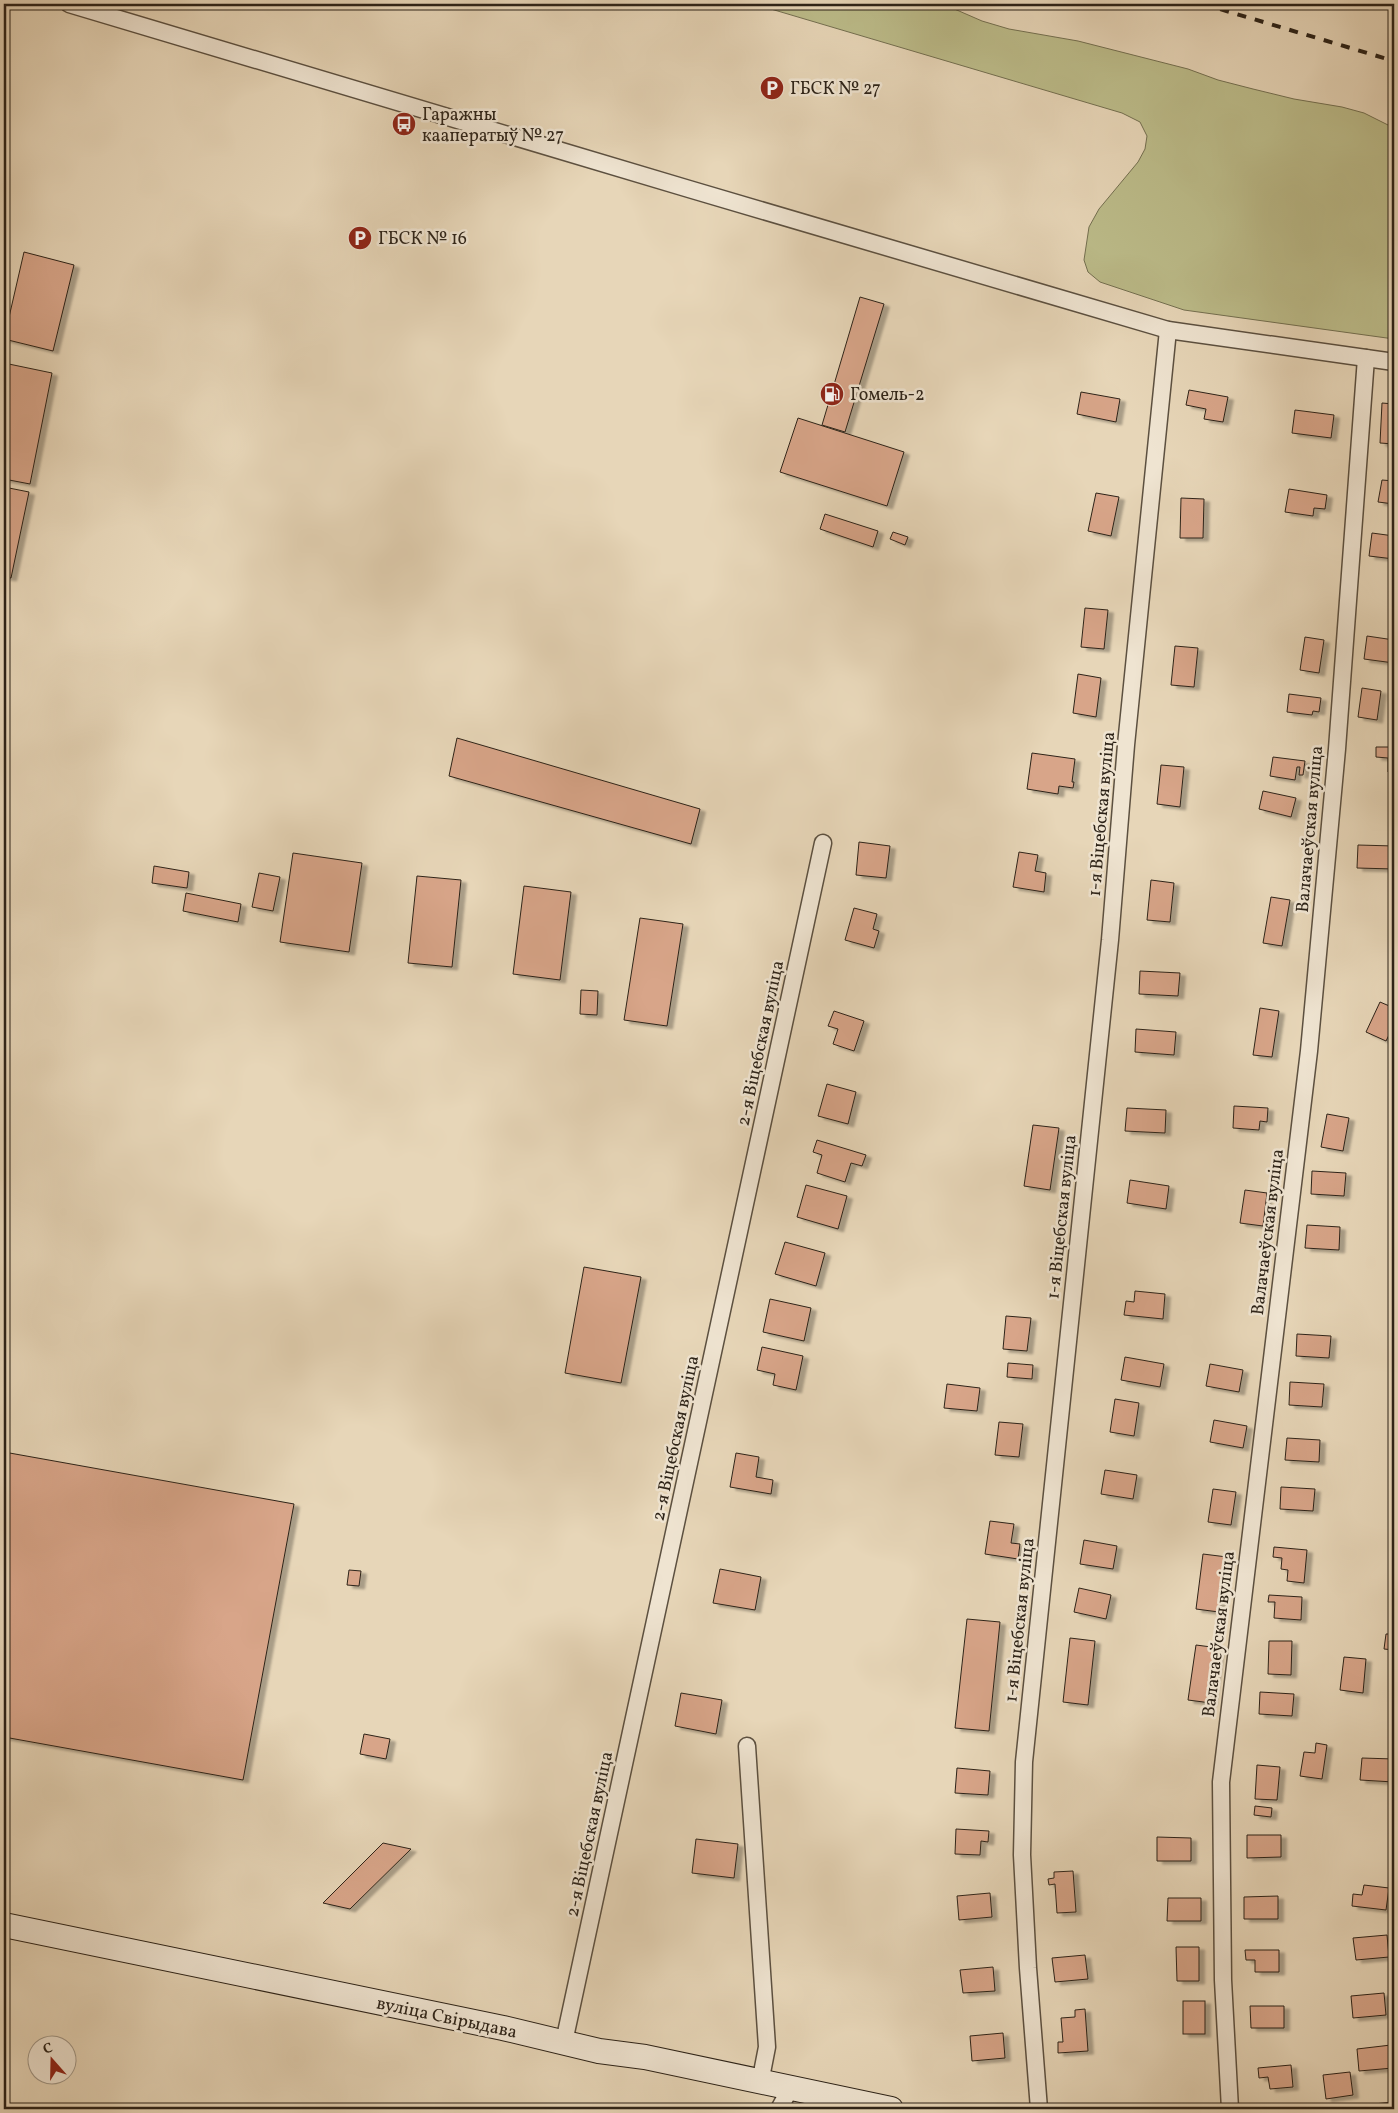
<svg xmlns="http://www.w3.org/2000/svg" width="1398" height="2113" viewBox="0 0 1398 2113" font-family="Vollkorn,serif">
<defs>
<filter id="shadow"><feDropShadow dx="5.5" dy="3" stdDeviation="1" flood-color="#0004"/></filter>
</defs>
<rect width="100%" height="100%" fill="#e7d6b8"/>
<filter id="stains"><feTurbulence type="fractalNoise" baseFrequency=".004" numOctaves="4"/><feColorMatrix values="0 0 0 0 .2 0 0 0 0 .09 0 0 0 0 .02 0 0 0 .5 -.17"/></filter>
<radialGradient id="worn" r=".72"><stop offset=".6" stop-color="#630" stop-opacity="0"/><stop offset="1" stop-color="#630" stop-opacity=".3"/></radialGradient>
<polygon fill="#bcbc8a" stroke="#747051" points="754,4 943,4 982,21 1009,29 1078,41 1188,69 1218,80 1253,89 1294,99 1342,107 1364,113 1394,128 1394,339 1184,310 1100,282 1088,272 1084,260 1089,227 1099,209 1138,162 1145,149 1147,136 1140,122 1122,113"/>
<g fill="#d8a589" stroke="#2d2318" filter="url(#shadow)">
<polygon points="24,252 74,265 53,351 4,339"/>
<polygon points="860,297 884,304 845,432 822,425"/>
<polygon points="4,363 52,373 30,484 4,479"/>
<polygon points="1189,390 1228,397 1223,422 1204,419 1206,409 1186,405"/>
<polygon points="1081,392 1120,399 1116,422 1077,414"/>
<polygon points="1382,403 1394,404 1394,444 1380,443"/>
<polygon points="1295,410 1334,415 1331,438 1292,433"/>
<polygon points="798,418 904,452 887,506 780,472"/>
<polygon points="1382,480 1394,481 1394,504 1378,502"/>
<polygon points="4,487 29,492 11,578 4,577"/>
<polygon points="1289,489 1327,495 1325,509 1314,508 1313,516 1285,512"/>
<polygon points="1096,493 1119,497 1111,536 1088,531"/>
<polygon points="1181,498 1204,499 1203,538 1180,538"/>
<polygon points="825,514 878,531 873,547 820,529"/>
<polygon points="893,532 908,537 905,545 890,539"/>
<polygon points="1372,533 1394,536 1394,559 1369,556"/>
<polygon points="1085,608 1108,610 1104,649 1081,647"/>
<polygon points="1367,636 1394,640 1394,663 1364,659"/>
<polygon points="1305,637 1324,640 1319,673 1300,670"/>
<polygon points="1175,646 1198,648 1194,687 1171,685"/>
<polygon points="1078,674 1101,678 1096,717 1073,713"/>
<polygon points="1362,688 1381,691 1377,720 1358,717"/>
<polygon points="1289,694 1321,698 1319,712 1313,711 1312,715 1287,712"/>
<polygon points="457,738 700,809 691,844 449,776"/>
<polygon points="1376,747 1394,747 1394,772 1388,772 1388,758 1376,757"/>
<polygon points="1032,753 1075,759 1072,782 1074,782 1073,788 1059,786 1058,794 1027,789"/>
<polygon points="1273,757 1305,761 1303,775 1299,775 1300,767 1297,767 1295,780 1270,776"/>
<polygon points="1161,765 1184,767 1180,807 1157,804"/>
<polygon points="1263,791 1296,798 1291,817 1259,809"/>
<polygon points="859,842 890,846 886,878 856,875"/>
<polygon points="1358,845 1394,846 1394,869 1357,868"/>
<polygon points="1019,852 1038,855 1035,871 1046,873 1044,892 1013,887"/>
<polygon points="293,853 362,863 349,952 280,942"/>
<polygon points="154,866 189,872 187,888 152,883"/>
<polygon points="259,873 280,877 273,911 252,907"/>
<polygon points="417,876 461,880 452,967 408,963"/>
<polygon points="1151,880 1174,883 1170,922 1147,920"/>
<polygon points="524,886 571,892 560,980 513,974"/>
<polygon points="186,893 241,904 238,922 183,911"/>
<polygon points="1271,897 1290,900 1282,946 1263,943"/>
<polygon points="854,908 877,914 873,929 879,931 874,948 845,940"/>
<polygon points="640,918 683,924 667,1026 624,1020"/>
<polygon points="1140,971 1180,973 1178,996 1139,994"/>
<polygon points="581,990 598,991 597,1015 580,1014"/>
<polygon points="1380,1002 1394,1008 1394,1025 1386,1041 1366,1032"/>
<polygon points="1260,1008 1279,1011 1272,1057 1253,1055"/>
<polygon points="834,1011 864,1021 854,1051 833,1044 838,1029 828,1026"/>
<polygon points="1136,1029 1176,1032 1174,1055 1135,1052"/>
<polygon points="827,1084 856,1092 848,1124 818,1116"/>
<polygon points="1234,1106 1268,1108 1267,1122 1260,1121 1259,1130 1233,1128"/>
<polygon points="1127,1108 1166,1110 1165,1133 1125,1131"/>
<polygon points="1327,1114 1349,1118 1343,1151 1321,1147"/>
<polygon points="1033,1125 1059,1128 1050,1190 1024,1186"/>
<polygon points="817,1140 866,1155 862,1166 851,1163 845,1182 817,1173 822,1155 813,1152"/>
<polygon points="1312,1171 1346,1173 1344,1196 1311,1194"/>
<polygon points="1130,1180 1169,1186 1166,1209 1127,1203"/>
<polygon points="806,1185 847,1196 838,1229 797,1217"/>
<polygon points="1245,1190 1267,1193 1263,1226 1240,1223"/>
<polygon points="1307,1225 1340,1227 1339,1250 1305,1248"/>
<polygon points="785,1242 825,1253 816,1286 775,1274"/>
<polygon points="584,1267 641,1277 621,1383 565,1373"/>
<polygon points="1135,1291 1165,1294 1163,1319 1124,1315 1126,1301 1134,1302"/>
<polygon points="770,1299 811,1308 804,1341 763,1332"/>
<polygon points="1006,1316 1031,1318 1027,1351 1003,1349"/>
<polygon points="1297,1334 1331,1336 1329,1358 1296,1356"/>
<polygon points="762,1347 803,1356 796,1390 773,1385 775,1374 757,1370"/>
<polygon points="1125,1357 1164,1364 1160,1387 1121,1380"/>
<polygon points="1008,1363 1033,1365 1032,1379 1007,1377"/>
<polygon points="1210,1364 1243,1370 1239,1392 1206,1386"/>
<polygon points="1290,1382 1324,1384 1322,1407 1289,1405"/>
<polygon points="947,1384 980,1388 977,1411 944,1408"/>
<polygon points="1115,1399 1139,1403 1134,1436 1110,1432"/>
<polygon points="1214,1420 1247,1426 1243,1448 1210,1442"/>
<polygon points="999,1422 1023,1424 1019,1457 995,1455"/>
<polygon points="1287,1438 1320,1440 1319,1462 1285,1460"/>
<polygon points="4,1452 294,1504 243,1780 4,1737"/>
<polygon points="736,1453 759,1457 756,1477 773,1480 771,1494 730,1487"/>
<polygon points="1105,1470 1137,1475 1133,1499 1101,1494"/>
<polygon points="1281,1487 1315,1489 1313,1511 1280,1509"/>
<polygon points="1213,1489 1236,1492 1231,1525 1208,1522"/>
<polygon points="990,1521 1014,1524 1011,1543 1020,1544 1018,1559 985,1554"/>
<polygon points="1084,1540 1117,1546 1113,1569 1080,1564"/>
<polygon points="1274,1547 1307,1550 1304,1583 1287,1581 1288,1570 1281,1569 1282,1558 1273,1557"/>
<polygon points="1203,1554 1227,1557 1219,1612 1196,1609"/>
<polygon points="1392,1567 1394,1567 1394,1583 1390,1583"/>
<polygon points="720,1569 761,1577 755,1610 713,1603"/>
<polygon points="349,1570 361,1571 359,1586 347,1585"/>
<polygon points="1079,1588 1111,1595 1106,1619 1074,1612"/>
<polygon points="1269,1595 1302,1597 1301,1620 1274,1618 1275,1602 1268,1602"/>
<polygon points="967,1619 1000,1622 989,1731 955,1728"/>
<polygon points="1386,1634 1394,1634 1394,1650 1384,1649"/>
<polygon points="1070,1638 1095,1641 1088,1705 1063,1702"/>
<polygon points="1269,1641 1292,1641 1291,1675 1268,1674"/>
<polygon points="1196,1645 1219,1648 1211,1703 1188,1700"/>
<polygon points="1344,1657 1366,1659 1363,1693 1340,1690"/>
<polygon points="1260,1692 1294,1694 1292,1716 1259,1714"/>
<polygon points="681,1693 722,1700 716,1734 675,1726"/>
<polygon points="364,1734 390,1739 386,1759 360,1754"/>
<polygon points="1316,1743 1327,1745 1322,1779 1300,1776 1304,1752 1315,1753"/>
<polygon points="1362,1758 1394,1759 1394,1782 1360,1780"/>
<polygon points="1257,1765 1280,1767 1277,1800 1255,1799"/>
<polygon points="957,1768 990,1771 988,1795 955,1793"/>
<polygon points="1255,1806 1272,1808 1271,1817 1254,1815"/>
<polygon points="956,1829 989,1831 988,1842 981,1841 980,1855 955,1854"/>
<polygon points="1247,1835 1281,1835 1281,1857 1247,1858"/>
<polygon points="1157,1837 1191,1838 1191,1861 1157,1861"/>
<polygon points="696,1839 738,1844 734,1878 692,1873"/>
<polygon points="383,1843 411,1849 350,1909 323,1903"/>
<polygon points="1073,1871 1076,1912 1057,1913 1055,1884 1049,1885 1048,1879 1054,1878 1054,1872"/>
<polygon points="1364,1885 1389,1888 1386,1910 1352,1906 1353,1894 1362,1895"/>
<polygon points="990,1893 992,1917 959,1920 957,1896"/>
<polygon points="1278,1896 1278,1919 1244,1919 1244,1897"/>
<polygon points="1168,1898 1201,1898 1201,1921 1167,1921"/>
<polygon points="1387,1935 1389,1957 1356,1960 1353,1938"/>
<polygon points="1176,1947 1199,1947 1199,1981 1177,1981"/>
<polygon points="1245,1950 1279,1950 1279,1972 1255,1972 1255,1960 1246,1960"/>
<polygon points="1085,1955 1088,1979 1055,1982 1052,1958"/>
<polygon points="993,1967 995,1991 963,1993 960,1970"/>
<polygon points="1384,1993 1386,2015 1353,2018 1351,1996"/>
<rect x="1183" y="2001" width="22" height="33"/>
<polygon points="1250,2006 1284,2006 1284,2028 1251,2028"/>
<polygon points="1085,2009 1088,2051 1058,2053 1058,2042 1063,2042 1061,2018 1075,2017 1075,2010"/>
<polygon points="1003,2033 1005,2058 972,2061 970,2036"/>
<polygon points="1391,2045 1393,2068 1359,2071 1357,2049"/>
<polygon points="1291,2065 1293,2087 1270,2089 1268,2077 1259,2078 1258,2068"/>
<polygon points="1350,2072 1353,2095 1326,2099 1323,2075"/>
<polygon points="1394,2102 1394,2109 1363,2109 1363,2105"/>
</g>
<g fill="none" stroke-linecap="round" stroke-linejoin="round">
<g stroke="#5c5040" stroke-width="19">
<g id="street">
<polyline points="69,4 689,189 1168,330 1394,362"/>
<polyline points="747,1746 767,2047 760,2083"/>
<polyline points="564,2042 823,843"/>
<polyline points="779,2109 790,2089"/>
<polyline points="1039,2109 1028,1968 1022,1855 1024,1762 1110,940 1126,745 1168,330"/>
<polyline points="1230,2109 1223,1980 1221,1782 1309,1051 1337,749 1366,358"/>
</g>
</g>
<g stroke="#2d2318" stroke-width="26">
<polyline id="secondary" points="4,1925 503,2028 599,2051 645,2057 891,2109"/>
</g>
<use href="#street" stroke="#efe4d1" stroke-width="16"/>
<use href="#secondary" stroke="#efe4d1" stroke-width="24"/>
<polyline stroke="#2d2318" stroke-width="4" stroke-dasharray="9 9" stroke-linecap="butt" points="1203,4 1394,61"/>
</g>
<defs>
<g id="parking-disc" transform="scale(1.25)"><circle r="9.5" fill="#8f2418" stroke="#efe4d1"/><path d="M-3.5-5.5H1a3.5 3.5 0 0 1 0 7H-1V5.5H-3.5ZM-1-3.4V-.6H.8a1.4 1.4 0 0 0 0-2.8Z" fill="#fff"/></g>
<g id="bus-disc" transform="scale(1.25)"><circle r="9.5" fill="#8f2418" stroke="#efe4d1"/><path d="M-5-6H5V4H4V6H2V4H-2V6H-4V4H-5ZM-3.5-4V0h7V-4ZM-3.5 1.2v1.5H-2V1.2ZM2 1.2v1.5H3.5V1.2Z" fill="#fff"/></g>
<g id="fuel-disc" transform="scale(1.25)"><circle r="9.5" fill="#8f2418" stroke="#efe4d1"/><path d="M-5.5-6h7V0h2V4h1.3V-2.5L3-4.5l.8-.8L6-3V5H2.5V1h-1V6h-7ZM-4.2-4.7v3.2H.2V-4.7Z" fill="#fff"/></g>
</defs>
<g fill-rule="evenodd">
<use href="#parking-disc" x="772" y="88"/>
<use href="#bus-disc" x="404" y="124"/>
<use href="#parking-disc" x="360" y="238"/>
<use href="#fuel-disc" x="832" y="394"/>
</g>
<g text-anchor="middle" stroke-width="5" stroke-linejoin="round" paint-order="stroke">
<g font-size="18" fill="#2d2318" stroke="#efe4d1" text-anchor="start">
<text x="790" y="94">ГБСК № 27</text>
<text x="422" y="120">Гаражны<tspan x="422" dy="21">кааператыў № 27</tspan></text>
<text x="378" y="244">ГБСК № 16</text>
<text x="850" y="400">Гомель-2</text>
</g>
<g font-size="18" fill="#2d2318" stroke="#efe4d1">
<text transform="translate(1101 814) rotate(-85)" y="6">1-я Віцебская вуліца</text>
<text transform="translate(1309 829) rotate(-85)" y="6">Валачаеўская вуліца</text>
<text transform="translate(760 1043) rotate(-78)" y="6">2-я Віцебская вуліца</text>
<text transform="translate(1061 1217) rotate(-84)" y="6">1-я Віцебская вуліца</text>
<text transform="translate(1267 1232) rotate(-83)" y="6">Валачаеўская вуліца</text>
<text transform="translate(675 1438) rotate(-78)" y="6">2-я Віцебская вуліца</text>
<text transform="translate(1019 1620) rotate(-84)" y="6">1-я Віцебская вуліца</text>
<text transform="translate(1218 1634) rotate(-83)" y="6">Валачаеўская вуліца</text>
<text transform="translate(589 1834) rotate(-78)" y="6">2-я Віцебская вуліца</text>
<text transform="translate(447 2017) rotate(12)" y="6">вуліца Свірыдава</text>
</g>
</g>
<rect width="1398" height="2113" fill="none" stroke="#e7d6b8" stroke-width="20"/>
<rect x="5" y="5" width="1388" height="2103" fill="none" stroke="#2d2318" stroke-width="2.5"/>
<rect x="10" y="10" width="1378" height="2093" fill="none" stroke="#2d2318"/>
<g transform="translate(52 2060) rotate(340)"><circle r="24" fill="#efe4d1" stroke="#a19787"/>
<path d="M0-4L9 19L0 12L-9 19Z" fill="#8f2418"/>
<text y="-8" font-size="14" font-weight="bold" text-anchor="middle" fill="#2d2318">С</text>
</g>
<rect width="100%" height="100%" filter="url(#stains)"/>
<rect width="100%" height="100%" fill="url(#worn)"/>
</svg>
